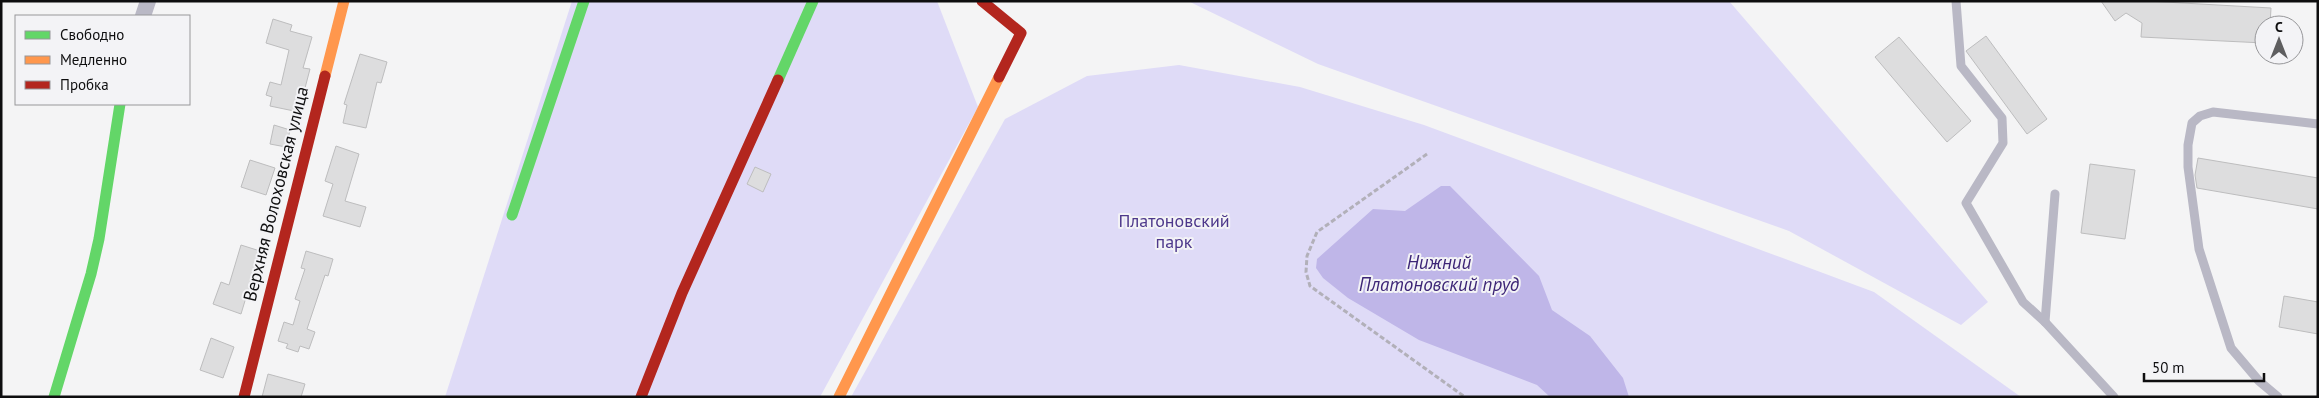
<svg xmlns="http://www.w3.org/2000/svg" width="2319" height="398" viewBox="0 0 2319 398" font-family="'PT Sans',sans-serif">
<rect width="100%" height="100%" fill="#f4f4f5"/>
<g fill="#dfdbf7">
<polygon points="572,1 937,1 978,107 820,397 445,397"/>
<polygon points="1188,1 1729,1 1988,302 1961,325 1789,231 1318,64"/>
<polygon points="1179,65 1300,87 1424,125 1874,292 2021,397 851,397 1005,119 1087,76"/>
</g>
<polygon fill="#bfb6e8" points="1441,186 1450,186 1539,276 1552,310 1590,336 1623,378 1629,397 1550,397 1537,385 1419,340 1348,298 1323,278 1316,268 1317,259 1373,209 1405,211"/>
<g fill="#ddddde" stroke="#bdbdbe">
<polygon points="2101,1 2147,1 2271,8 2270,25 2264,25 2264,43 2141,37 2142,23 2126,13 2115,21"/>
<polygon points="273,19 292,25 290,31 312,37 303,68 310,69 305,88 299,87 294,111 270,106 272,97 266,95 270,82 281,85 289,50 266,43"/>
<polygon points="1986,36 2047,119 2027,134 1966,51"/>
<polygon points="1899,37 1971,121 1947,142 1875,57"/>
<polygon points="360,54 387,62 381,83 377,82 366,128 343,123 347,105 344,104"/>
<polygon points="274,125 290,130 286,147 270,144"/>
<polygon points="336,146 359,154 345,201 366,207 360,227 323,216 333,184 325,181"/>
<polygon points="2198,158 2318,178 2318,209 2197,188 2195,175"/>
<polygon points="250,160 275,168 266,195 241,187"/>
<polygon points="2090,164 2135,170 2125,239 2081,233"/>
<polygon points="755,167 771,174 763,192 747,184"/>
<polygon points="241,245 260,251 241,314 213,304 221,282 229,285"/>
<polygon points="306,251 333,259 328,276 325,275 307,329 315,332 309,349 300,346 298,352 286,348 288,344 278,341 284,322 293,325 300,301 295,299 305,269 301,268"/>
<polygon points="2284,296 2318,302 2318,334 2279,327"/>
<polygon points="211,338 234,347 223,378 200,370"/>
<polygon points="268,374 305,384 301,397 262,397"/>
</g>
<g fill="none" stroke-linecap="round" stroke-linejoin="round">
<polyline stroke="#b2b0b9" stroke-width="3" stroke-dasharray="5 2.5" stroke-linecap="butt" points="1427,154 1317,232 1307,256 1306,272 1310,286 1465,397"/>
<g stroke="#b9b8c5" stroke-width="9">
<polyline points="1956,1 1961,66 2002,118 2003,143 1966,203 2023,302 2045,322 2114,397"/>
<polyline points="2045,322 2055,194"/>
<polyline points="2278,397 2259,381 2231,348 2199,249 2188,167 2188,145 2192,123 2200,116 2213,112 2318,124"/>
</g>
<polyline stroke="#b9b8c5" stroke-width="16" points="143,16 148,1"/>
<g stroke="#63d668" stroke-width="11">
<polyline points="778,80 813,1"/>
<polyline points="512,215 584,1"/>
<polyline points="54,397 91,274 99,239 120,104"/>
</g>
<g stroke="#ff974d" stroke-width="11">
<polyline points="325,76 344,1"/>
<polyline points="839,397 999,77"/>
</g>
<g stroke="#b3261e" stroke-width="11">
<polyline points="982,1 1021,33 999,77"/>
<polyline points="244,397 325,76"/>
<polyline points="641,397 682,293 778,80"/>
</g>
</g>
<g text-anchor="middle" stroke-width="4" stroke-linejoin="round" paint-order="stroke">
<g font-size="18" fill="#0e0e0f" stroke="#f3f3f6">
<text transform="translate(276 194) rotate(-76)" y="6">Верхняя Волоховская улица</text>
</g>
<g font-size="18" fill="#4d388b" stroke="#f3f3f6">
<text x="1174" y="227">Платоновский<tspan x="1174" dy="21">парк</tspan></text>
</g>
<g font-size="19" font-style="italic" fill="#3c2576" stroke="#f3f3f6">
<text x="1439" y="269">Нижний<tspan x="1439" dy="22">Платоновский пруд</tspan></text>
</g>
</g>
<rect width="2319" height="398" fill="none" stroke="#0e0e0f" stroke-width="5"/>
<rect x="15" y="15" width="175" height="90" fill="#f3f3f6" stroke="#97979a"/>
<rect x="25" y="31" width="25" height="8" fill="#63d668" stroke="#97979a"/>
<text x="60" y="40" font-size="15" fill="#0e0e0f">Свободно</text>
<rect x="25" y="56" width="25" height="8" fill="#ff974d" stroke="#97979a"/>
<text x="60" y="65" font-size="15" fill="#0e0e0f">Медленно</text>
<rect x="25" y="81" width="25" height="8" fill="#b3261e" stroke="#97979a"/>
<text x="60" y="90" font-size="15" fill="#0e0e0f">Пробка</text>
<g transform="translate(2279 40)"><circle r="24" fill="#f3f3f6" stroke="#97979a"/>
<path d="M0-4L9 19L0 12L-9 19Z" fill="#5e5e60"/>
<text y="-8" font-size="14" font-weight="bold" text-anchor="middle" fill="#0e0e0f">С</text>
</g>
<path d="M2144 373v8h120v-8" fill="none" stroke="#0e0e0f" stroke-width="2.5"/>
<text x="2152" y="373" font-size="15" fill="#0e0e0f" stroke="#f3f3f6" stroke-width="4" paint-order="stroke">50 m</text>
</svg>
